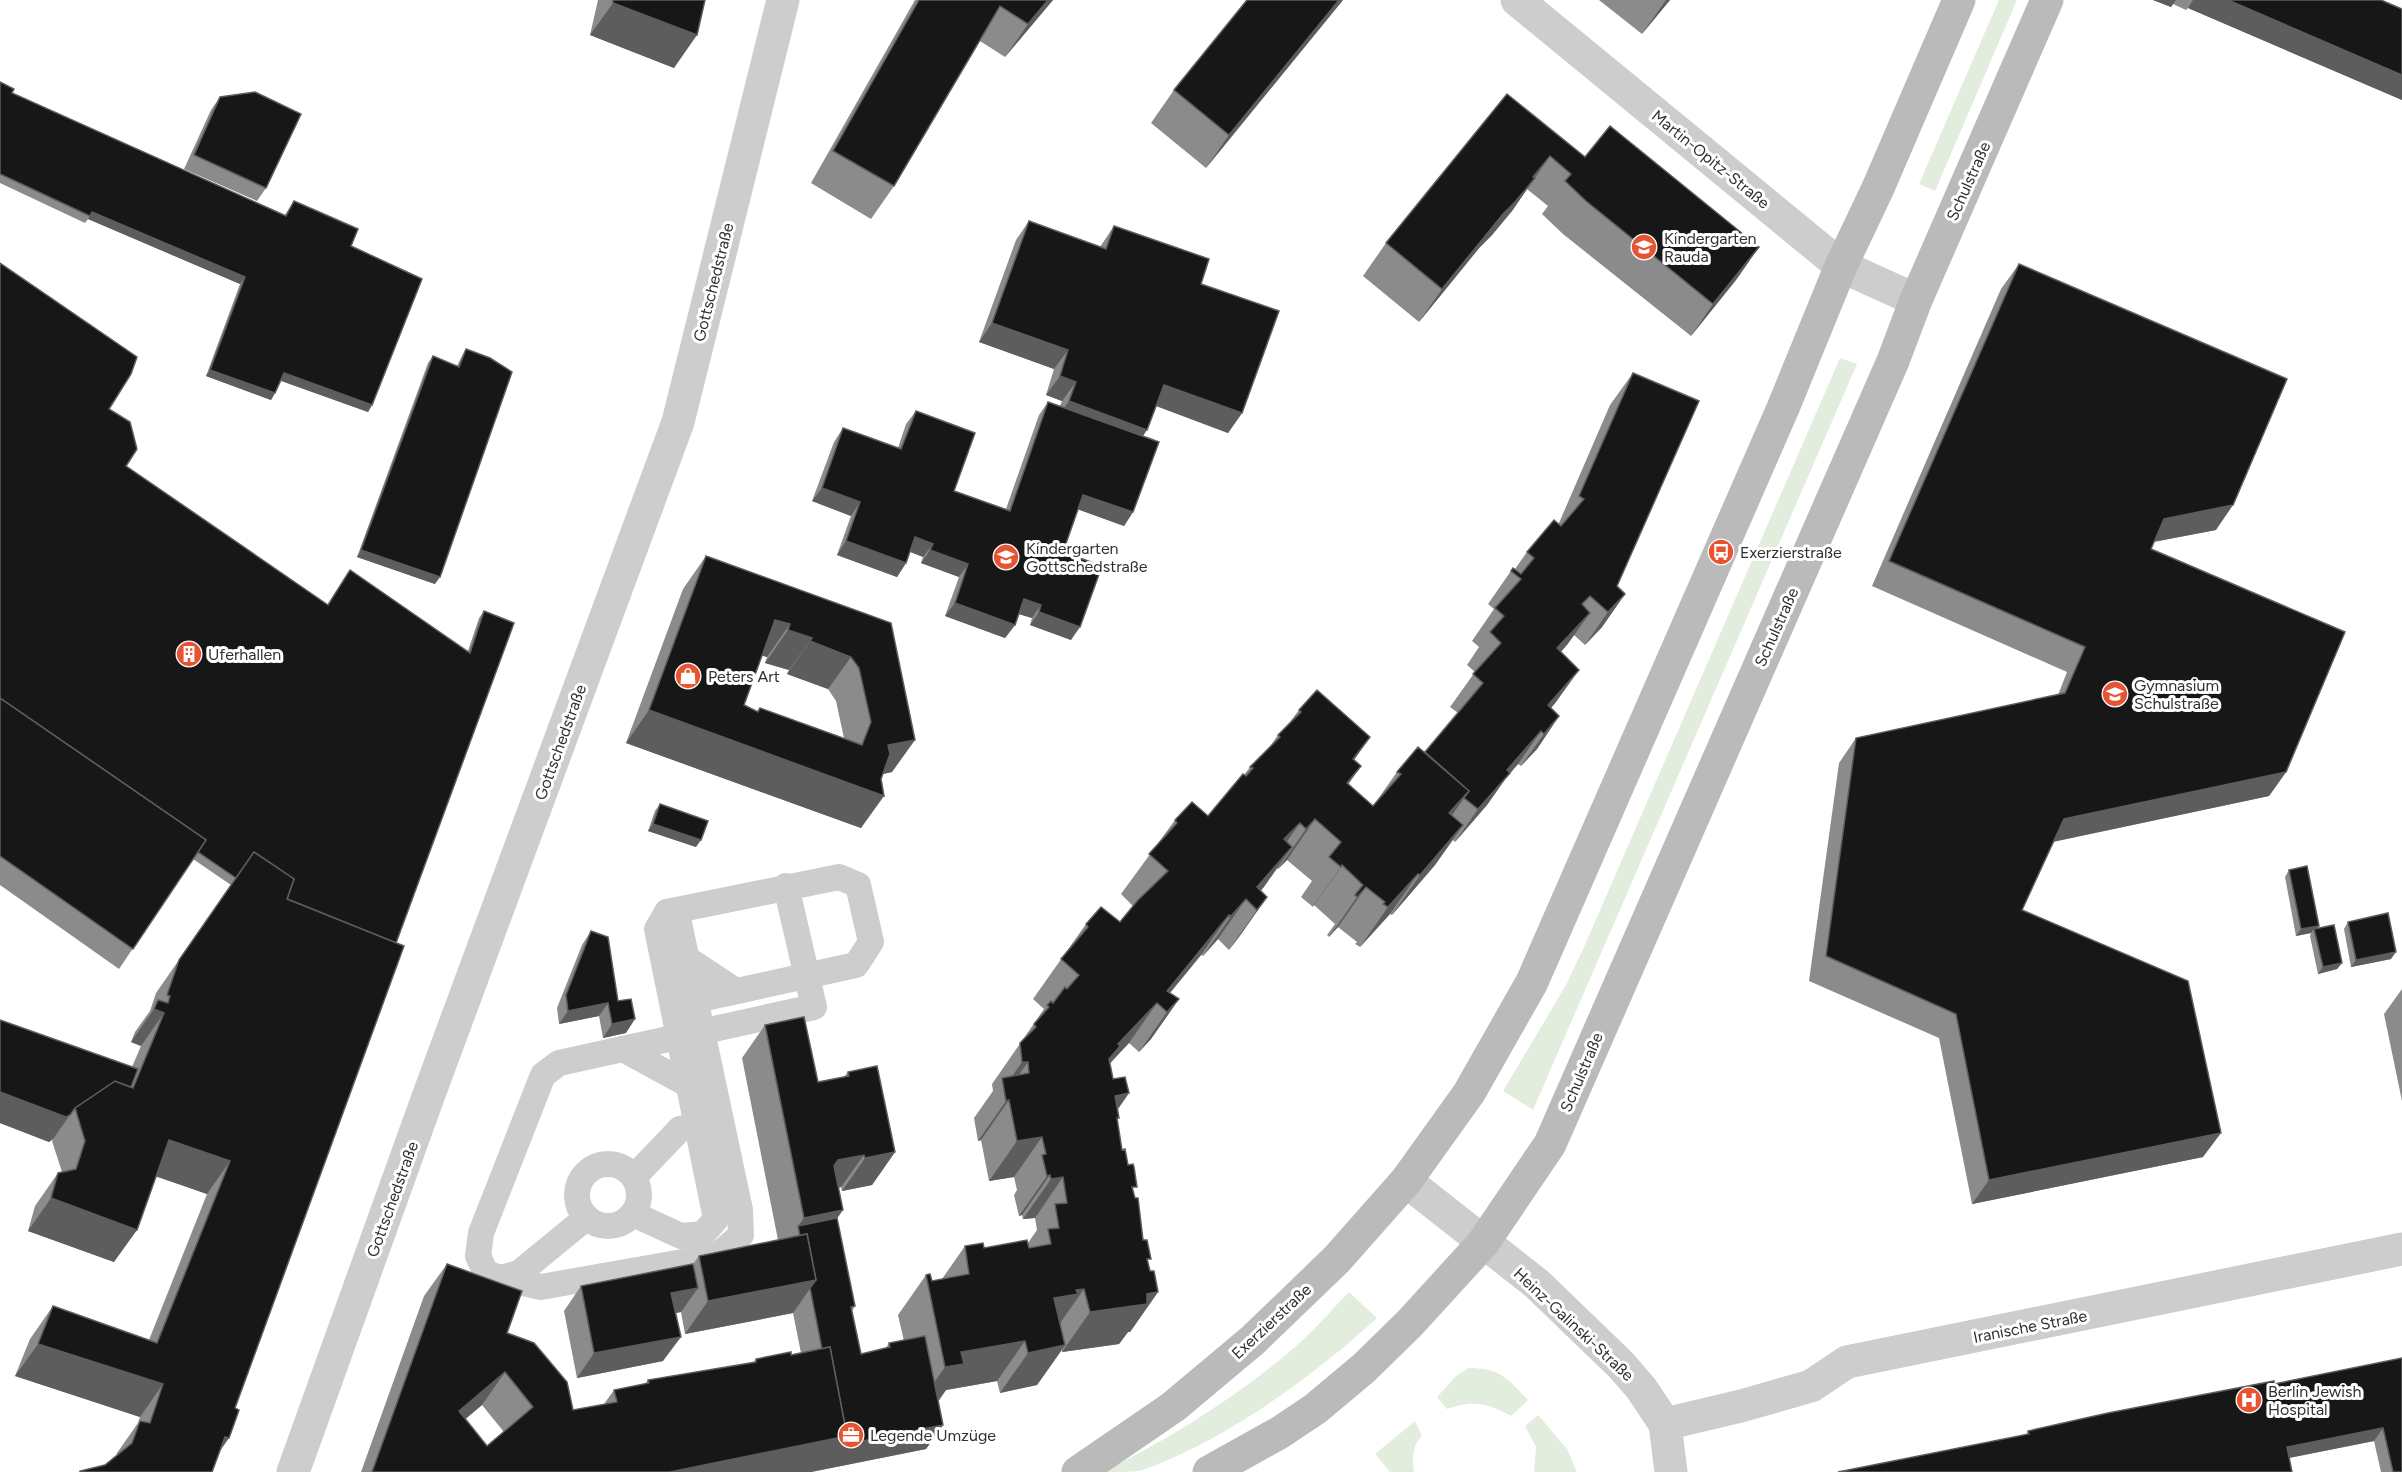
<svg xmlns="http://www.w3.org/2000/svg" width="2402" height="1472" viewBox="0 0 2402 1472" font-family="Figtree,sans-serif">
<rect width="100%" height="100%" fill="#fff"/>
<g fill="#e3edde">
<polygon points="1999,0 2017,0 1935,191 1919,184"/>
<polygon points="1840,358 1857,364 1533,1110 1503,1091 1566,985 1584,947"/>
<path d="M1349 1292 1377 1318C1314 1376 1221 1444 1139 1471 1129 1472 1114 1472 1103 1472 1173 1437 1247 1391 1305 1338 1320 1324 1334 1307 1349 1292Z"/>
<path d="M1468 1368C1500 1368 1507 1378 1528 1400L1511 1416C1486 1403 1474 1400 1447 1409L1437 1397 1456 1376Z"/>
<polygon points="1538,1415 1567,1449 1577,1472 1534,1472 1536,1447 1525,1426"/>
<path d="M1415 1421 1422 1436C1412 1445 1412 1459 1414 1472H1390L1375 1454Z"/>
</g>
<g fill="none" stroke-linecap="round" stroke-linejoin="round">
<g stroke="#cdcdcd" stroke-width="26">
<polyline points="686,958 736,991"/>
<polyline points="623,1049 689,1085"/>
<circle cx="608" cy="1195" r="31"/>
<polyline points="634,1177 680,1129 714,1121"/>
<polyline points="633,1214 681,1236 703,1234 716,1219 657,929 667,912 839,877 858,885 871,942 856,965 673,1005"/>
<polyline points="586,1218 519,1273 501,1278 486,1273 478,1256 481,1233 543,1075 559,1063 814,1007 786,886"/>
<polyline points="501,1278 541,1287 717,1256 741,1235 740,1210 679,923 667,912"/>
</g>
<g stroke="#cdcdcd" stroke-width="33">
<polyline points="1517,0 1841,266 1916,300"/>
<polyline points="1406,1181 1537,1284 1621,1365 1641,1388 1665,1424 1671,1472"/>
<polyline points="1665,1424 1741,1406 1811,1386 1847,1362 2402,1249"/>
<polyline points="293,1472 428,1097 678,422 783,0"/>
</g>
<g stroke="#bababa" stroke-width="33">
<polyline points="1078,1472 1173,1407 1253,1340 1337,1259 1406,1181 1469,1093 1532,982 1783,408 1841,266 1878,188 1959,0"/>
<polyline points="1209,1472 1279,1433 1315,1409 1364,1368 1410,1323 1483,1243 1550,1144 1893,361 1916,300 2047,0"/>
</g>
</g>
<g fill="#8b8b8b" fill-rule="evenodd">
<polygon points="598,0 705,0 674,68 590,35"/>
<polygon points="915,0 1053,0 1005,57 980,41 894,186 871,219 811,183"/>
<polygon points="1343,0 1206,168 1151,123 1174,90"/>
<polygon points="1599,0 1670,0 1642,34"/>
<polygon points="2153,0 2381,0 2402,9 2402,100 2188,8 2186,10 2173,4 2171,7"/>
<polygon points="0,82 12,93 285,215 294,201 351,246 372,405 368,412 281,381 275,393 271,400 206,376 240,284 88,219 85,223 0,183"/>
<polygon points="1507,94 1585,157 1759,247 1736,280 1691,336 1563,234 1542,214 1548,206 1527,189 1512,211 1492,235 1480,247 1419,322 1363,276 1386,243"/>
<polygon points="220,97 266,188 257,201 184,169 211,110"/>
<polygon points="1029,221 1100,247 1114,226 1201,284 1242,413 1228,433 1156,406 1143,436 1133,512 1124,526 1078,509 1063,552 1071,640 1030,625 1032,618 1019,614 1015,625 1005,638 945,616 959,577 921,563 923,557 910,552 906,563 897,577 837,555 851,516 812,501 834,442 843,428 898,448 906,424 916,411 954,491 1006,509 1039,415 1048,402 1060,406 1062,401 1046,395 1054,369 979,342 1016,240"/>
<polygon points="0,263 109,409 126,466 328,605 468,651 479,618 484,611 396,943 212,1472 79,1472 80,1471 105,1465 116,1456 117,1453 138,1423 140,1417 15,1376 30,1339 53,1306 149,1340 207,1194 156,1176 114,1262 28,1231 35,1206 58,1173 62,1172 52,1141 53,1139 49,1142 0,1123 0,1020 132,1067 141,1046 131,1042 135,1032 150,1011 156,993 231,885 193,859 119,969 0,885"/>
<polygon points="2019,264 2216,530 2154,542 2151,549 2286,772 2269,796 2053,842 2022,910 2203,1157 1972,1204 1939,1038 1809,981 1839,763 1856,738 2058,695 2067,672 1872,586 2001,289"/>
<polygon points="466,349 435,584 357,557 428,363 433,356 457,366 462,356"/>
<path d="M1633 373 1617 586 1625 594 1602 627 1585 645 1574 635 1561 652 1556 702 1551 708 1559 716 1537 749 1521 766 1518 764 1506 778 1487 805 1455 842 1453 840 1435 865 1392 915 1390 914 1360 947 1355 944 1357 942 1338 927 1329 937 1327 935 1335 924 1314 905 1313 907 1301 897 1312 881 1287 860 1278 869 1277 868 1260 891 1267 897 1239 937 1229 950 1218 939 1203 956 1201 955 1170 993 1179 999 1151 1039 1139 1052 1129 1043 1109 1063 1113 1079 1129 1093 1118 1109 1119 1118 1117 1121 1122 1150 1133 1192 1150 1271 1158 1292 1130 1332H1128L1119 1344 1062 1352V1350L1037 1385 1000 1393 997 1381 946 1390 938 1402 943 1425 926 1449 811 1472H361L424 1296 447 1264 573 1410 604 1404 614 1390 645 1384 648 1380 753 1363 756 1359 791 1355 801 1353 793 1313 685 1334 681 1312 676 1313 663 1361 577 1378 564 1311 581 1286 693 1264 699 1256 778 1240 742 1058 765 1025 818 1082 844 1077 848 1072 895 1152 872 1185 842 1191 841 1187 838 1188 837 1218 855 1306 852 1311 861 1354 886 1348 889 1343 904 1341 898 1315 926 1275 932 1281 942 1279 965 1246 984 1248 1028 1243 1037 1230 1035 1218 1023 1219 1022 1215 1019 1216 1014 1195 1017 1190 1014 1177 989 1181 981 1140 978 1141 974 1118 993 1091 992 1084 1044 1009 1033 999 1086 924 1120 922 1133 906 1121 894 1175 820 1208 816 1244 775 1250 767 1269 748 1278 735 1287 726 1299 710 1370 737 1354 760 1348 784 1373 806 1397 772 1425 752 1458 713 1450 707 1475 672 1467 665 1479 647 1472 641 1494 609 1488 604 1513 568 1515 569 1527 552 1559 523 1610 405ZM482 1405 504 1432 487 1446 465 1419Z"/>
<path d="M706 556 891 623 892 772 883 774 861 828 626 743 683 589ZM762 655 767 657 765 663 789 670 787 674 828 689 836 701 844 738 760 708 757 711 744 705Z"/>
<polygon points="660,804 696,847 648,831 655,811"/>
<polygon points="2289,870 2318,928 2342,963 2337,969 2318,974 2310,936 2311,933 2296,936 2285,877"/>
<polygon points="2348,922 2391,959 2351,967 2344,929"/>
<polygon points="591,931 618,1001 626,1033 603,1038 599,1016 559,1024 557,1008 582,945"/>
<polygon points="2402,989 2402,1101 2384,1014"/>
<polygon points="2402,1358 2402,1472 2381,1472 2374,1441 2289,1458 2026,1435 2028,1431 2274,1384"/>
</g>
<g fill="#5d5d5d">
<polygon points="1048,0 1053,0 1005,57 1028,24"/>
<polygon points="1339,0 1343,0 1206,168 1229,135"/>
<polygon points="1666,0 1670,0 1642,34"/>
<polygon points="2153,0 2176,0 2171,7"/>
<polygon points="2193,0 2228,0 2402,75 2402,100 2188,8"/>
<polygon points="613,3 697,35 674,68 590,35"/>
<polygon points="1550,156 1512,211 1492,235 1480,247 1419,322 1442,289"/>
<polygon points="92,212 245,277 240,284 88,219"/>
<polygon points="1759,247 1736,280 1691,336 1713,304"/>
<polygon points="992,323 1068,350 1054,369 979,342"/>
<polygon points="210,370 275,393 271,400 206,376"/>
<polygon points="284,373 372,405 368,412 279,380"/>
<polygon points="1060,376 1076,382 1062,401 1046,395"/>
<polygon points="1164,385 1242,413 1228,433 1151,404"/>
<polygon points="1069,401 1147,430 1134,449 1055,421"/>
<polygon points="822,488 860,502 851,516 812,501"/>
<polygon points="1083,495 1133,512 1124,526 1074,508"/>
<polygon points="2233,505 2216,530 2147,543 2164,519"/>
<polygon points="915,537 933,544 923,557 906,550"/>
<polygon points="846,541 906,563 897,577 837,555"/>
<polygon points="361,550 440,577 435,584 357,557"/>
<polygon points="930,550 968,564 959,577 921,563"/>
<polygon points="1625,594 1602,627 1585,645 1608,612"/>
<polygon points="1024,599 1041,605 1032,618 1015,613"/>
<polygon points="955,603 1015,625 1005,638 945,616"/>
<polygon points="1039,612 1080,627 1071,640 1030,625"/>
<polygon points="1590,613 1567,645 1534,681 1557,648"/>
<polygon points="775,620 790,624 767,657 752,653"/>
<polygon points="788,630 812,638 789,670 765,663"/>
<polygon points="810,641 851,657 828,689 787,674"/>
<polygon points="1579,670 1556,702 1525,738 1548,705"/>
<polygon points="649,710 884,796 861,828 626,743"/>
<polygon points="1559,716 1537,749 1521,766 1544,734"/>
<polygon points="1541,731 1518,764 1506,778 1487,805 1455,842 1478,809 1507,770"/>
<polygon points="1370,737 1342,777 1353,759"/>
<polygon points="915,740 892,772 865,778 888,745"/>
<polygon points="1361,766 1333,806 1347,783"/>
<polygon points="2286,772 2269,796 2047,843 2064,819"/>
<polygon points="1469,791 1441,831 1449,813"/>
<polygon points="1315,819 1287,860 1278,869 1306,829"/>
<polygon points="1300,823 1272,863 1284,839"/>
<polygon points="653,824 701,840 696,847 648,831"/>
<polygon points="1463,825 1435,865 1392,915 1420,875"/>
<polygon points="1292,847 1264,887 1250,903 1257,887"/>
<polygon points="1342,865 1314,905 1313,907 1341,867"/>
<polygon points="1418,874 1390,914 1360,947 1388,907"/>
<polygon points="1366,887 1338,927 1329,937 1357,897"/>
<polygon points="1267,897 1239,937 1229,950 1257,910"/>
<polygon points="1246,899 1218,939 1203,956 1231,916"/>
<polygon points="1229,915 1201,955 1160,1005 1167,991"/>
<polygon points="2319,926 2315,932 2314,929 2311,933 2296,936 2301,929"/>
<polygon points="2396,952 2391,959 2351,967 2356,960"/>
<polygon points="2342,963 2337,969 2318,974 2323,967"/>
<polygon points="1179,999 1151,1039 1139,1052 1167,1012"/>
<polygon points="608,1003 599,1016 559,1024 568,1011"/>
<polygon points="1157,1003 1129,1043 1103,1071 1080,1099 1118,1044"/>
<polygon points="154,1009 164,1013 141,1046 131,1042"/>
<polygon points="635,1019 626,1033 603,1038 612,1024"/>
<polygon points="1022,1062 1028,1062 1005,1094 1004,1088"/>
<polygon points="0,1092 70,1115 53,1139 49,1142 0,1123"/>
<polygon points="1129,1093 1101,1133 1115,1096"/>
<polygon points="1009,1100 981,1140 978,1141 1006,1101"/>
<polygon points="2221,1133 2203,1157 1972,1204 1989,1180"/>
<polygon points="1042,1137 1014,1177 989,1181 1017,1141"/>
<polygon points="169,1140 230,1161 207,1194 146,1173"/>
<polygon points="895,1152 872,1185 842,1191 865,1158"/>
<polygon points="864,1155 841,1187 815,1192 838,1160"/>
<polygon points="1050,1175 1022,1215 1019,1216 1047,1176"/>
<polygon points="1063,1177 1035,1218 1023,1219 1051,1179"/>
<polygon points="51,1198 137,1230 114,1262 28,1231"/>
<polygon points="843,1210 820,1243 798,1226 804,1218"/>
<polygon points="816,1280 793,1313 685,1334 708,1301"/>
<polygon points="698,1288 681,1312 654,1317 671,1293"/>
<polygon points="1084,1289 1056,1329 1054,1298 1076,1290"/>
<polygon points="1158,1292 1130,1332 1128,1332 1119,1344 1062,1352 1090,1312 1147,1294"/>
<polygon points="681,1337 663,1361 577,1378 594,1353"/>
<polygon points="1025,1341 997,1381 946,1390 936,1404 917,1407 945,1367 961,1352"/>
<polygon points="38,1344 163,1384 140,1417 15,1376"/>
<polygon points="1065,1345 1037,1385 1000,1393 1028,1353"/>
<polygon points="505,1372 482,1405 436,1444 459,1411"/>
<polygon points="943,1425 926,1449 811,1472 670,1472 847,1436"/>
<polygon points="2383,1428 2374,1441 2278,1460 2287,1447"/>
<polygon points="225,1437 229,1438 206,1471"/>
</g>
<g fill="#171717" stroke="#5d5d5d" stroke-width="1.5" fill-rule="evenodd">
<polygon points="613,0 705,0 697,35 613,3"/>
<polygon points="919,0 1048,0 1028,24 1000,6 894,186 833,151"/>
<polygon points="1247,0 1339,0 1229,135 1174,90"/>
<polygon points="2228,0 2381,0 2402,9 2402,75"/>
<polygon points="0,82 14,89 12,93 286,216 294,201 358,229 351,246 422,279 372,405 284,373 275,393 210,370 245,277 92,212 90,216 0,174"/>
<polygon points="255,92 301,114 266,188 194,155 220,97"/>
<polygon points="1507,94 1585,157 1610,126 1759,247 1713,304 1586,201 1565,181 1571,174 1550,156 1533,177 1535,178 1515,202 1503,214 1442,289 1386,243"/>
<polygon points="1029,221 1106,249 1114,226 1209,259 1201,284 1279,311 1242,413 1164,385 1147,430 1069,401 1076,382 1060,376 1068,350 992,323"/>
<polygon points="0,263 137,357 131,374 109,409 130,422 137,449 126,466 328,605 350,570 470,653 484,611 514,623 396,943 287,899 294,879 254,852 236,878 198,852 206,840 0,698"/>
<polygon points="2019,264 2287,379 2233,505 2164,519 2151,549 2345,632 2286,772 2064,819 2022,910 2188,981 2221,1133 1989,1180 1956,1014 1826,956 1856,738 2065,693 2085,647 1889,561"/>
<polygon points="466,349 490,358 512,372 440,577 361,550 433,356 459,367"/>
<polygon points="1633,373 1699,401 1617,586 1625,594 1608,612 1590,596 1582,604 1590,613 1557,648 1579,670 1548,705 1559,716 1544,734 1541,731 1507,770 1510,773 1478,809 1464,798 1469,791 1425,752 1483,683 1473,674 1501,643 1490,632 1504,616 1495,608 1521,579 1511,571 1513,568 1521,574 1534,558 1527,552 1554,520 1561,526 1584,499 1579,496"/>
<polygon points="1048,402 1159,442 1133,512 1083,495 1063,552 1102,566 1080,627 1039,612 1041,605 1024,599 1015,625 955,603 968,564 930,550 933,544 915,537 906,563 846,541 860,502 822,488 843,428 901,449 916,411 975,433 954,491 1010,511"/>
<path d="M706 556 891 623 915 740 888 745 890 754 881 779 884 796 649 710ZM775 620 790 624 788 630 812 638 810 641 851 657 859 668 871 722 862 745 760 708 758 712 744 705Z"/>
<polygon points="1317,690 1370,737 1353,759 1361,766 1347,783 1373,806 1401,774 1397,772 1418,747 1469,791 1449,813 1463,825 1420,875 1418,874 1388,907 1383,904 1385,902 1366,887 1357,897 1355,895 1363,885 1342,865 1341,867 1329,857 1341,842 1315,819 1306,829 1300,823 1284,839 1292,847 1257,887 1267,897 1257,910 1246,899 1231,916 1229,915 1167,991 1179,999 1167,1012 1157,1003 1118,1044 1120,1046 1109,1059 1113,1079 1125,1077 1129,1093 1115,1096 1119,1118 1117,1118 1122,1150 1125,1149 1128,1165 1133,1164 1134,1167 1137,1187 1132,1187 1135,1198 1138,1198 1143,1240 1147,1240 1151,1259 1147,1259 1150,1271 1154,1271 1158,1292 1147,1294 1147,1304 1090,1312 1084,1289 1076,1290 1078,1294 1054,1298 1065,1345 1028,1353 1025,1341 961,1352 964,1364 945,1367 926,1275 930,1274 932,1281 969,1274 965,1246 983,1243 984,1248 1027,1240 1029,1248 1051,1244 1048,1229 1059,1228 1055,1204 1067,1203 1063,1177 1051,1179 1050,1175 1047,1176 1042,1155 1046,1154 1042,1137 1017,1141 1009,1100 1006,1101 1002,1078 1029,1073 1028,1062 1022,1062 1020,1043 1036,1027 1034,1024 1049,1007 1047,1005 1051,1001 1053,1003 1065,987 1067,989 1079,975 1061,959 1088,927 1086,924 1101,907 1120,922 1138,900 1168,871 1149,854 1177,823 1175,820 1192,802 1208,816 1243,774 1246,776 1253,768 1250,767 1280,737 1278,735 1301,712 1299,710"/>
<polygon points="0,698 206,840 133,949 0,856"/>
<polygon points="660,804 708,821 701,840 653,824"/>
<polygon points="254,852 294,879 287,899 404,946 235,1408 239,1410 229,1438 225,1437 212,1472 80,1472 80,1471 105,1465 132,1443 140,1421 150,1423 163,1384 38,1344 53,1306 157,1343 230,1161 169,1140 137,1230 51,1198 58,1173 76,1169 85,1141 75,1108 115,1081 133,1088 164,1013 154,1009 158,1000 168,1003 170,996 167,995 179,960"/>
<polygon points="2307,866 2319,926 2301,929 2289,870"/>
<polygon points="2388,913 2396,952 2356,960 2348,922"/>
<polygon points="2334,925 2342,963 2323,967 2314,929"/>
<polygon points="591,931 608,937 618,1001 631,999 635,1019 612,1024 608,1003 568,1011 566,995"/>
<polygon points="804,1017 818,1082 849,1076 848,1072 877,1066 895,1152 865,1158 864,1155 838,1160 834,1166 843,1210 804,1218 765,1025"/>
<polygon points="0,1020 138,1069 131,1087 115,1081 75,1108 70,1115 66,1117 0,1092"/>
<polygon points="837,1218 855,1306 851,1307 861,1354 890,1347 889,1343 925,1336 943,1425 842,1445 847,1436 830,1347 822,1349 810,1288 816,1280 807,1234 800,1236 798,1226"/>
<polygon points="807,1234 816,1280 708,1301 699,1256"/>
<path d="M447 1264 522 1291 507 1333 534 1343 567 1382 573 1410 617 1402 614 1390 649 1383 648 1380 756 1362V1359L791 1352V1355L830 1347 847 1436 670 1472H372ZM505 1372 533 1407 487 1446 459 1411Z"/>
<polygon points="693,1264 698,1288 671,1293 681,1337 594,1353 581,1286"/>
<polygon points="2402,1358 2402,1472 2393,1472 2383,1428 2287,1447 2292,1472 1838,1472 2029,1434 2028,1431 2108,1413 2274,1381 2274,1384"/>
</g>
<defs>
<g id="school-disc" transform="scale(1.35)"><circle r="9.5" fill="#e65433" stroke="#fff"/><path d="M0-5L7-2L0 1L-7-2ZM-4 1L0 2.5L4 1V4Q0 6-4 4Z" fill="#fff"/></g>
<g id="bus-disc" transform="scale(1.35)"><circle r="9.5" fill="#e65433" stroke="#fff"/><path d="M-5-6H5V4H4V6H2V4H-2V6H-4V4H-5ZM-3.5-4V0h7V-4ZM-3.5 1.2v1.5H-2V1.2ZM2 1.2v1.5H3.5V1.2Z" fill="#fff"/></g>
<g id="building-disc" transform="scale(1.35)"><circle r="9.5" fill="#e65433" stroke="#fff"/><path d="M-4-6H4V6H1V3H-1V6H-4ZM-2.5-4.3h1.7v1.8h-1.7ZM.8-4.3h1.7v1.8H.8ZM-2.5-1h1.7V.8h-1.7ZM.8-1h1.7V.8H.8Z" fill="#fff"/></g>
<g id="shop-disc" transform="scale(1.35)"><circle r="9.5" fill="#e65433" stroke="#fff"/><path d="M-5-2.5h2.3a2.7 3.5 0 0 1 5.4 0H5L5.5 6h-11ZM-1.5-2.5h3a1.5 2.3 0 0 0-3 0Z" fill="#fff"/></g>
<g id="hospital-disc" transform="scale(1.35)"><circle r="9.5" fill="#e65433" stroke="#fff"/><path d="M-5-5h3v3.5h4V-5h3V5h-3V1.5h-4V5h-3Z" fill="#fff"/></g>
<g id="office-disc" transform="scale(1.35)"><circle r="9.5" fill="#e65433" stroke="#fff"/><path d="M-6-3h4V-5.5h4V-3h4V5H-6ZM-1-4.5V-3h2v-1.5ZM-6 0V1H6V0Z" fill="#fff"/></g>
</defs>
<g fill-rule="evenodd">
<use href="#school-disc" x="1644" y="247"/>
<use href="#bus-disc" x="1721" y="552"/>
<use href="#school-disc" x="1006" y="557"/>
<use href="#building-disc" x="189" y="654"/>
<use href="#shop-disc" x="688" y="676"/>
<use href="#school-disc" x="2115" y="694"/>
<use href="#hospital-disc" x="2249" y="1400"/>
<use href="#office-disc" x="851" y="1435"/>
</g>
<g text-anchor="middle" stroke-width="6" stroke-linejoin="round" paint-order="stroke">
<g font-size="16" fill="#303030" stroke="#fff">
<text transform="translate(1711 159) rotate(39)" y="6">Martin-Opitz-Straße</text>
<text transform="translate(1968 181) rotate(-66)" y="6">Schulstraße</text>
<text transform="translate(713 282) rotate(-76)" y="6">Gottschedstraße</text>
<text transform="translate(1776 627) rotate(-66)" y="6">Schulstraße</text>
<text transform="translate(560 742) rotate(-70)" y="6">Gottschedstraße</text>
<text transform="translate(1581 1072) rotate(-67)" y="6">Schulstraße</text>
<text transform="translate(392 1199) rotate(-70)" y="6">Gottschedstraße</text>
<text transform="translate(1271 1321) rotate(-43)" y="6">Exerzierstraße</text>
<text transform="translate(1574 1324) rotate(43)" y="6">Heinz-Galinski-Straße</text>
<text transform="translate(2030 1326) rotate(-11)" y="6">Iranische Straße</text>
</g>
<g font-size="16" fill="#303030" stroke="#fff" text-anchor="start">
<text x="1664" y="244">Kindergarten<tspan x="1664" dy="18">Rauda</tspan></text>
<text x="1026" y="554">Kindergarten<tspan x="1026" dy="18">Gottschedstraße</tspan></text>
<text x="1740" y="558">Exerzierstraße</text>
<text x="208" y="660">Uferhallen</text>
<text x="708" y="682">Peters Art</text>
<text x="2134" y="691">Gymnasium<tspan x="2134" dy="18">Schulstraße</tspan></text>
<text x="2268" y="1397">Berlin Jewish<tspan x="2268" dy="18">Hospital</tspan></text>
<text x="870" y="1441">Legende Umzüge</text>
</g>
</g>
</svg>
